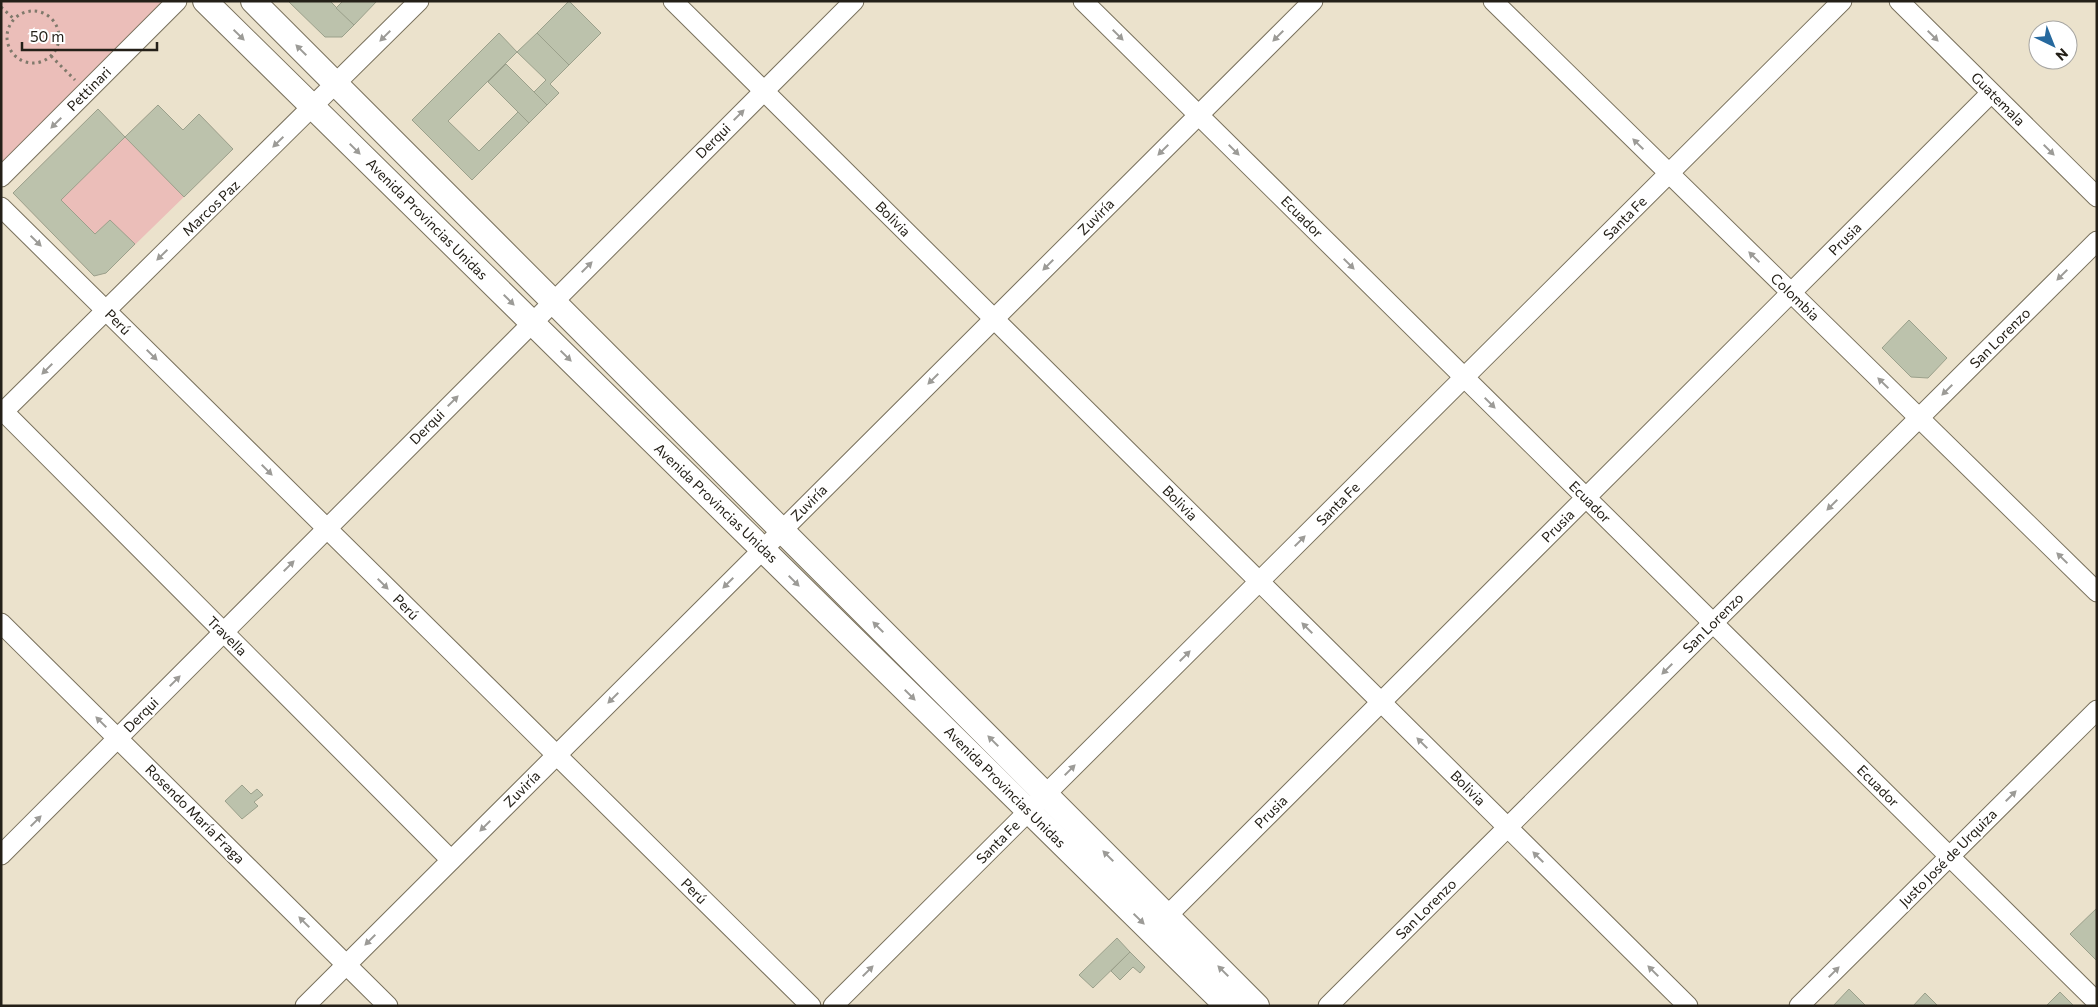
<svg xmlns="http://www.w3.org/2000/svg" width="2098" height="1007" viewBox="0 0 2098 1007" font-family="Commissioner,sans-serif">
<rect width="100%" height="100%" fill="#ebe2cc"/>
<g fill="#ebbeb9">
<polygon points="1,1 177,1 1,177"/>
<polygon points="158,105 183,130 199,114 233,149 106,273 94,276 13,193 98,109 125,137"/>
</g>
<g fill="#bcc2ac" stroke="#9ba08b">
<polygon points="288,1 330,1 354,25 342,37 325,37"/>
<polygon points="343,1 377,1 354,25 336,8"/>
<polygon points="569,1 601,33 569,65 537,33"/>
<polygon points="499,33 517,52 448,121 479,151 518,112 529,123 472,180 412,120"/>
<polygon points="537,33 569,65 550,84 559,93 547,105 534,92 546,80 517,52"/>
<polygon points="506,64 547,105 529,123 488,82"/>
<polygon points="158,105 183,130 199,114 233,149 184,197 125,137"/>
<polygon points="98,109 125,137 61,200 95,234 110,220 135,244 106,273 94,276 13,193"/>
<polygon points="1909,320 1947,358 1928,378 1911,377 1882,348"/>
<polygon points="242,785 251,794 257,789 263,795 254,802 258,806 242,819 225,801"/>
<polygon points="2097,908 2097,961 2070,934"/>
<polygon points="1117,938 1130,952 1093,988 1079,975"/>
<polygon points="1130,952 1145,967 1140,973 1133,967 1120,980 1111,971"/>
<polygon points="1849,989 1866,1006 1833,1006"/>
<polygon points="2060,992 2074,1006 2046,1006"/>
<polygon points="1925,993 1938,1006 1913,1006"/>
</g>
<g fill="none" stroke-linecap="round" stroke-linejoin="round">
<g stroke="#79715d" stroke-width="21">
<g id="minor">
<polyline points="673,1 1688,1006"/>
<polyline points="1083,1 2097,1002"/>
<polyline points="1493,1 2097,592"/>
<polyline points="1899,1 2097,197"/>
<polyline points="1,177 177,1"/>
<polyline points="1,207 811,1006"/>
<polyline points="4,412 451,860"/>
<polyline points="1,414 419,1"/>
<polyline points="1,623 388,1006"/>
<polyline points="1,855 854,1"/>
<polyline points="1167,916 1991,93"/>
<polyline points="305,1006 1313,1"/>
<polyline points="833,1006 1842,1"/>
<polyline points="1328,1006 2097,241"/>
<polyline points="1799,1006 2097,710"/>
</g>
</g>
<g stroke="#79715d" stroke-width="26">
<g id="major">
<polyline points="205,1 1227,1006"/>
<polyline points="253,1 1257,1006"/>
</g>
</g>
<g stroke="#7f796b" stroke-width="3" stroke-dasharray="2.5 4" stroke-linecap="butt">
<polyline points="1,7 14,19"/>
<circle cx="33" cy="37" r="26"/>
<polyline points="51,56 75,80"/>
</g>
<use href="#minor" stroke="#fff" stroke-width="19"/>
<use href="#major" stroke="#fff" stroke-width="24"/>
</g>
<defs><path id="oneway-solid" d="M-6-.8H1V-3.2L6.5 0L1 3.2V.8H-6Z" transform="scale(1.25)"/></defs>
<g fill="#9c9b97">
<use href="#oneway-solid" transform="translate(239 35) rotate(44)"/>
<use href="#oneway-solid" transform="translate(1118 35) rotate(45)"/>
<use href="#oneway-solid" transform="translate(385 36) rotate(135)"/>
<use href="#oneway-solid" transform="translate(1278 36) rotate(135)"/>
<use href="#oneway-solid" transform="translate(1933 36) rotate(45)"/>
<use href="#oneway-solid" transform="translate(301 50) rotate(-135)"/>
<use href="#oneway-solid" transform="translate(739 115) rotate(-45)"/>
<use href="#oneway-solid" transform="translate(56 123) rotate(135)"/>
<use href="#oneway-solid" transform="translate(278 142) rotate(136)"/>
<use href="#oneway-solid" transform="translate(1638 144) rotate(-136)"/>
<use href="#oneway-solid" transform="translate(355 149) rotate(45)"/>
<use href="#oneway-solid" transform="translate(1163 150) rotate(135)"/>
<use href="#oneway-solid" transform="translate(1234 150) rotate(45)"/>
<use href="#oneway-solid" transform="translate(2049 150) rotate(45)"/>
<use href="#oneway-solid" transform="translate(36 241) rotate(44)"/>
<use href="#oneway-solid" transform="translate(162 255) rotate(136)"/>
<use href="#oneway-solid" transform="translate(1754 257) rotate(-136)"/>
<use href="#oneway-solid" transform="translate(1349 264) rotate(45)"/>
<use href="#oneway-solid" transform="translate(1048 265) rotate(135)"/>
<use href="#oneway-solid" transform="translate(587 267) rotate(-45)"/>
<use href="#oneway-solid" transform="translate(2062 275) rotate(135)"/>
<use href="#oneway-solid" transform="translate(509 300) rotate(45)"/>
<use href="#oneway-solid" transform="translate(152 355) rotate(45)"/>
<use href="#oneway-solid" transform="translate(566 356) rotate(44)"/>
<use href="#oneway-solid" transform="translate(47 369) rotate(135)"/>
<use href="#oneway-solid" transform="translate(933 379) rotate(135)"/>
<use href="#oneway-solid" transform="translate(1883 383) rotate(-136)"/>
<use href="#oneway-solid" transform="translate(1947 390) rotate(135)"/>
<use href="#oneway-solid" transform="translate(453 401) rotate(-45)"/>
<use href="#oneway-solid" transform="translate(1490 403) rotate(45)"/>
<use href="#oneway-solid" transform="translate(267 470) rotate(45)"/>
<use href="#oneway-solid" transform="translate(1832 505) rotate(135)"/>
<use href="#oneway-solid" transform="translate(1300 541) rotate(-45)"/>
<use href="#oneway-solid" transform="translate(2062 558) rotate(-136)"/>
<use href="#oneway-solid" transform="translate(289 566) rotate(-45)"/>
<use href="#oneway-solid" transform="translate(794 581) rotate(45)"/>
<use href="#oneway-solid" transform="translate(728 583) rotate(135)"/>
<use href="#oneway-solid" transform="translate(383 584) rotate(45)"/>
<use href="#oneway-solid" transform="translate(878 627) rotate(-135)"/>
<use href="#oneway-solid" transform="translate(1307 628) rotate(-135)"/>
<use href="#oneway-solid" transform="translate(1185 656) rotate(-45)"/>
<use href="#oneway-solid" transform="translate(1667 669) rotate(135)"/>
<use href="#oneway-solid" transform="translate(175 681) rotate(-45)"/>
<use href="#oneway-solid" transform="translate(910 695) rotate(45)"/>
<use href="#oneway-solid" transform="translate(613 698) rotate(135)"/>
<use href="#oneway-solid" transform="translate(101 722) rotate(-135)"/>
<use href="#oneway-solid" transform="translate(993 741) rotate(-135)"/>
<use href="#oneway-solid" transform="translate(1422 743) rotate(-135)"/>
<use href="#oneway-solid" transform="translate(1070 770) rotate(-45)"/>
<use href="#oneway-solid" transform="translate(2011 796) rotate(-45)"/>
<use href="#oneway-solid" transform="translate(36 821) rotate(-45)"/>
<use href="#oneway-solid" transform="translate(485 826) rotate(135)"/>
<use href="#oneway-solid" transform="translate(1108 856) rotate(-135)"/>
<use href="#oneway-solid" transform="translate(1538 857) rotate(-135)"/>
<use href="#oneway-solid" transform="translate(1139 919) rotate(44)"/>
<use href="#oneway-solid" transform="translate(304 922) rotate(-135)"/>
<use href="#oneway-solid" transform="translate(370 940) rotate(135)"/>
<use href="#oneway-solid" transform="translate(868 971) rotate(-45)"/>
<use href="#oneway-solid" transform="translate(1223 971) rotate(-135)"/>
<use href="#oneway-solid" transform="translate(1653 971) rotate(-135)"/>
<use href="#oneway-solid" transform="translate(1834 972) rotate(-45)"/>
</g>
<g text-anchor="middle" stroke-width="4.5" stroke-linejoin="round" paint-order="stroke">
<g font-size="14" fill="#242018" stroke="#fff">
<text transform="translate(89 89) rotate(-45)" y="5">Pettinari</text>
<text transform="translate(1998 99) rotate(45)" y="5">Guatemala</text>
<text transform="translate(713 141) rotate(-45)" y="5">Derqui</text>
<text transform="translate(211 208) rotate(-44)" y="5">Marcos Paz</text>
<text transform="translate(1096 217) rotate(-45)" y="5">Zuviría</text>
<text transform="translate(1302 217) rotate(45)" y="5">Ecuador</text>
<text transform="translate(1625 218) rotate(-45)" y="5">Santa Fe</text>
<text transform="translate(427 219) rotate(45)" y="5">Avenida Provincias Unidas</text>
<text transform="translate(893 219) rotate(45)" y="5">Bolivia</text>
<text transform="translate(1845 239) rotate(-45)" y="5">Prusia</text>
<text transform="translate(1795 297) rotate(44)" y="5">Colombia</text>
<text transform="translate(118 322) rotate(45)" y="5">Perú</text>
<text transform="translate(2000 338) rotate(-45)" y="5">San Lorenzo</text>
<text transform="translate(427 427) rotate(-45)" y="5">Derqui</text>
<text transform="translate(1590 502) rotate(45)" y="5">Ecuador</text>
<text transform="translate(716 503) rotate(44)" y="5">Avenida Provincias Unidas</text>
<text transform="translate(809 503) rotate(-45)" y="5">Zuviría</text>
<text transform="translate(1180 503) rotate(45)" y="5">Bolivia</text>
<text transform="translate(1338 504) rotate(-45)" y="5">Santa Fe</text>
<text transform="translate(1558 526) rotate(-45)" y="5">Prusia</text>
<text transform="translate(406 607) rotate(45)" y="5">Perú</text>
<text transform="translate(1713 623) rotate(-45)" y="5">San Lorenzo</text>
<text transform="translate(227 636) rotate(45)" y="5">Travella</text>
<text transform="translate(141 715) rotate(-45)" y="5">Derqui</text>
<text transform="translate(1878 786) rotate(45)" y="5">Ecuador</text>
<text transform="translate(1005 787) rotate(45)" y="5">Avenida Provincias Unidas</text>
<text transform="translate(1468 788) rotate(45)" y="5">Bolivia</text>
<text transform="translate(522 789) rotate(-45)" y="5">Zuviría</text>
<text transform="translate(1271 812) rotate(-45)" y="5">Prusia</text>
<text transform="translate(195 814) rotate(45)" y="5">Rosendo María Fraga</text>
<text transform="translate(998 842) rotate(-45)" y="5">Santa Fe</text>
<text transform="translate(1948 858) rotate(-45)" y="5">Justo José de Urquiza</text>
<text transform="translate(694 891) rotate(45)" y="5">Perú</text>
<text transform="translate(1426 909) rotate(-45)" y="5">San Lorenzo</text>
</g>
</g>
<rect width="2098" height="1007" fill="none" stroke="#242018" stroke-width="5"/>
<g transform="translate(2053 45) rotate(137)"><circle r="24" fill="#ffffff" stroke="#a7a6a3"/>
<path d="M0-4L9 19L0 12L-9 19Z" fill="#26699e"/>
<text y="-8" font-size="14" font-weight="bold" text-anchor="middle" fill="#242018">N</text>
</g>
<path d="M22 42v8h135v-8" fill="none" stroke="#242018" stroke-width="2.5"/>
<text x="30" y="42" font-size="15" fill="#242018" stroke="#ffffff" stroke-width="4" paint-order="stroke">50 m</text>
</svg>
